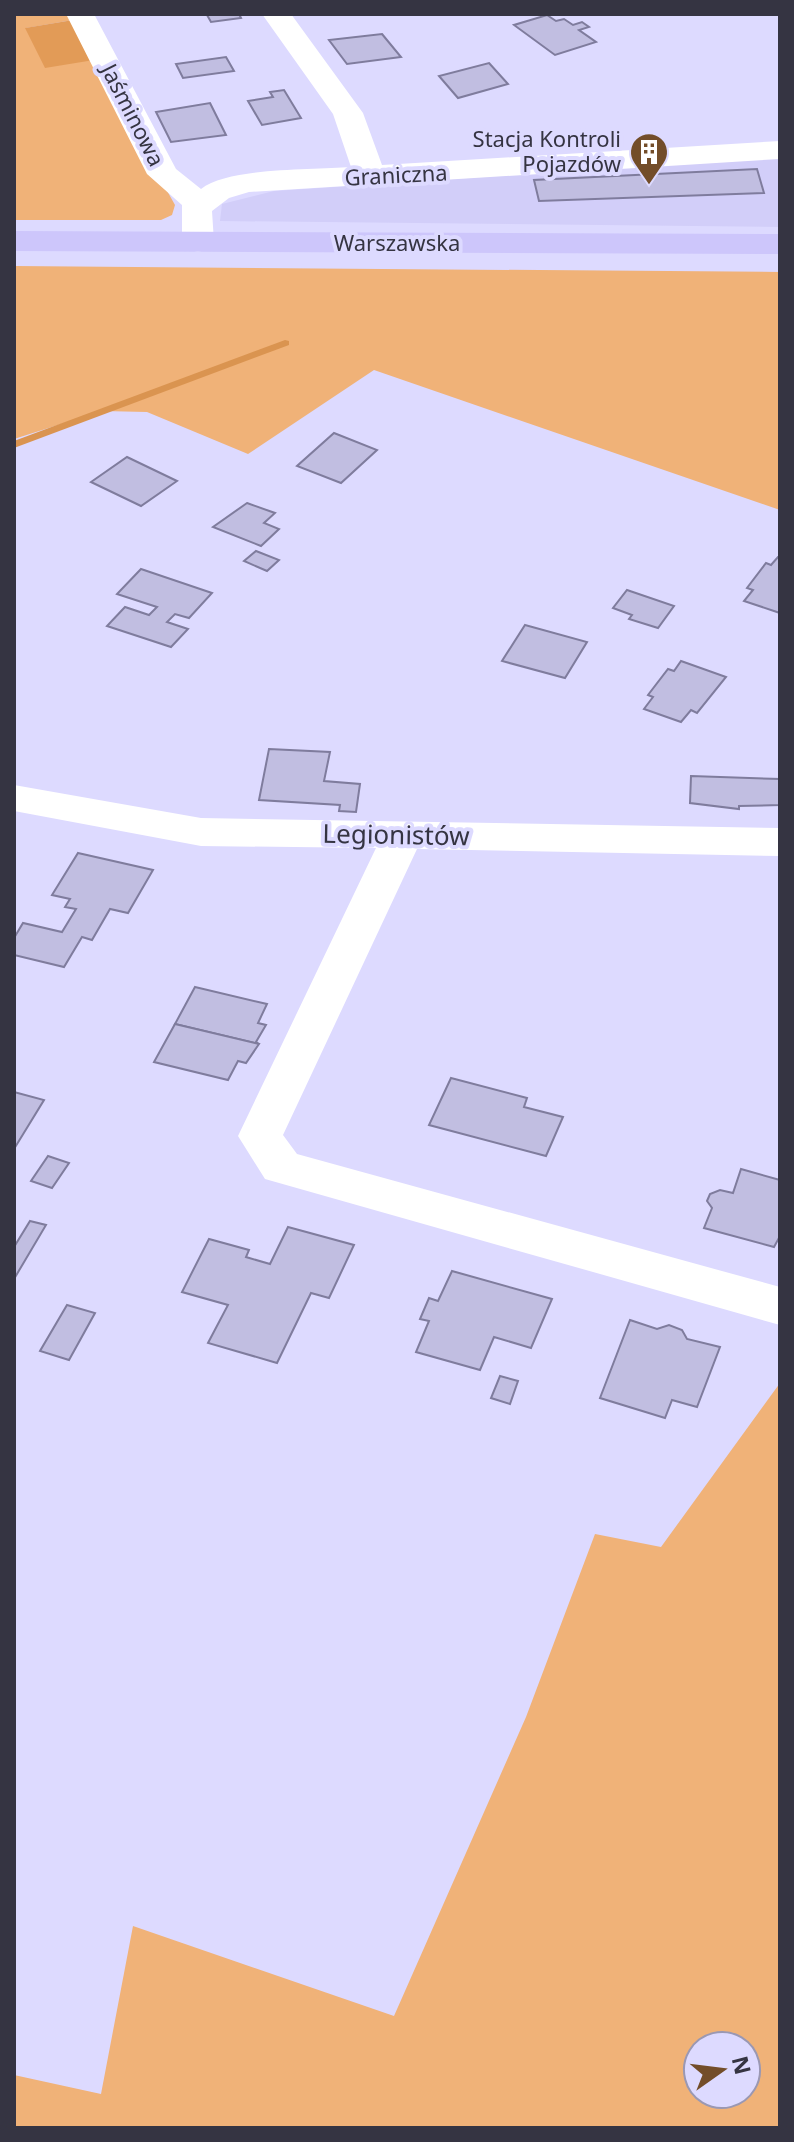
<svg xmlns="http://www.w3.org/2000/svg" width="794" height="2142" viewBox="0 0 794 2142" font-family="'Noto Sans',sans-serif">
<rect width="100%" height="100%" fill="#dddaff"/>
<polygon fill="#d2cef9" points="780,157 780,227 220,221 222,204 274,191"/>
<g fill="#f0b278" fill-rule="evenodd">
<polygon points="14,14 70,14 73,20 26,28 94,60 175,205 172,215 161,220 14,220"/>
<polygon points="14,266 780,272 780,510 374,370 248,454 147,412 102,411 14,439"/>
<path d="M780 1383V2128H14V2075L101 2094 133 1926 394 2016 526 1717 595 1534 661 1547ZM698 2046H746V2094H698Z"/>
</g>
<polygon fill="#e29b57" points="73,20 94,60 45,68 25,28"/>
<g fill="none" stroke-linecap="round" stroke-linejoin="round">
<polygon fill="#da9450" fill-rule="evenodd" points="285,340 289,341 289,345 14,448 14,441"/>
</g>
<g fill="#c1bee1" stroke="#7f7c9d" stroke-width="2">
<polygon points="198,14 239,14 241,18 211,22 207,15"/>
<polygon points="547,15 556,21 564,19 573,25 582,22 589,27 579,30 596,42 555,55 514,25"/>
<polygon points="382,34 401,57 347,64 329,40"/>
<polygon points="226,57 234,71 183,78 176,64"/>
<polygon points="489,63 508,84 458,98 439,76"/>
<polygon points="284,90 301,118 262,125 248,101 273,97 270,92"/>
<polygon points="210,103 226,135 171,142 156,112"/>
<polygon points="757,169 764,193 539,201 534,180"/>
<polygon points="334,433 377,450 341,483 297,466"/>
<polygon points="127,457 177,481 141,506 91,482"/>
<polygon points="247,503 275,513 264,523 279,529 261,546 213,527"/>
<polygon points="256,551 279,560 267,571 244,561"/>
<polygon points="778,557 780,557 780,613 744,601 753,590 747,588 766,563 771,565"/>
<polygon points="141,569 212,593 189,618 175,614 167,622 188,629 171,647 107,626 125,607 149,615 157,607 117,594"/>
<polygon points="627,590 674,606 658,628 629,619 632,615 613,608"/>
<polygon points="525,625 587,642 565,678 502,661"/>
<polygon points="681,661 726,677 697,713 691,710 681,722 644,709 653,697 648,695 668,669 674,671"/>
<polygon points="269,749 330,752 324,781 360,784 356,812 339,811 340,805 259,800"/>
<polygon points="691,776 780,779 780,805 739,806 739,809 690,803"/>
<polygon points="78,853 153,870 128,913 110,909 92,940 82,937 64,967 14,955 14,938 23,923 62,932 76,909 65,907 70,899 52,895"/>
<polygon points="195,987 267,1004 258,1023 266,1025 256,1042 259,1044 175,1024"/>
<polygon points="175,1024 259,1044 246,1063 238,1061 228,1080 154,1062"/>
<polygon points="451,1078 527,1098 524,1107 563,1117 546,1156 429,1125"/>
<polygon points="14,1092 44,1100 14,1149"/>
<polygon points="48,1156 69,1163 52,1188 31,1181"/>
<polygon points="741,1169 780,1180 780,1236 774,1247 704,1228 712,1208 707,1201 710,1194 720,1190 733,1193"/>
<polygon points="30,1221 46,1225 14,1279 14,1247"/>
<polygon points="288,1227 354,1245 329,1298 311,1293 277,1363 208,1343 228,1305 182,1292 209,1239 249,1250 246,1257 270,1264"/>
<polygon points="452,1271 552,1299 531,1348 494,1337 480,1370 416,1352 429,1321 420,1319 429,1298 438,1301"/>
<polygon points="67,1305 95,1313 69,1360 40,1351"/>
<polygon points="630,1320 657,1329 669,1325 682,1330 687,1339 720,1347 697,1407 672,1400 665,1418 600,1398"/>
<polygon points="500,1376 518,1381 510,1404 491,1398"/>
</g>
<g fill="none" stroke-linecap="round" stroke-linejoin="round">
<g fill="#fff" fill-rule="evenodd">
<path d="M66 14H94L176 169 201 189C229 167 315 170 351 167L333 114 262 14H291L363 113 382 165 780 141V159L249 192 229 198 212 211 214 242 209 249 198 252 187 249 182 242V205L147 174Z"/>
<polygon points="14,785 201,818 780,828 780,856 417,849 283,1135 297,1154 780,1287 780,1325 265,1179 238,1136 376,848 201,846 14,811"/>
</g>
<polygon fill="#cdc6fb" fill-rule="evenodd" points="14,231 780,234 780,254 14,251"/>
</g>
<defs>
<g id="building-pin" transform="scale(2)"><path d="M0 17L-7.5 6A9.5 9.5 0 1 1 7.5 6Z" fill="#734d29" stroke="#dddaff"/><path d="M-4-6H4V6H1V3H-1V6H-4ZM-2.5-4.3h1.7v1.8h-1.7ZM.8-4.3h1.7v1.8H.8ZM-2.5-1h1.7V.8h-1.7ZM.8-1h1.7V.8H.8Z" fill="#fff"/></g>
</defs>
<g fill-rule="evenodd">
<use href="#building-pin" x="649" y="152"/>
</g>
<g text-anchor="middle" stroke-width="8" stroke-linejoin="round" paint-order="stroke">
<g font-size="22" fill="#353442" stroke="#dddaff">
<text transform="translate(133 115) rotate(63)" y="8">Jaśminowa</text>
<text transform="translate(396 175) rotate(-3)" y="8">Graniczna</text>
<text x="397" y="251">Warszawska</text>
</g>
<g font-size="22" fill="#353442" stroke="#dddaff" text-anchor="end">
<text x="621" y="147">Stacja Kontroli<tspan x="621" dy="25">Pojazdów</tspan></text>
</g>
<g font-size="26" fill="#353442" stroke="#dddaff">
<text transform="translate(396 835) rotate(1)" y="9">Legionistów</text>
</g>
</g>
<rect width="794" height="2142" fill="none" stroke="#353442" stroke-width="32"/>
<g transform="translate(722 2070) rotate(76)"><circle r="38" fill="#dddaff" stroke="#9a98b3" stroke-width="2"/>
<path d="M0-6L14 30L0 20L-14 30Z" fill="#734d29"/>
<text y="-12" font-size="22" font-weight="bold" text-anchor="middle" fill="#353442">N</text>
</g>
</svg>
